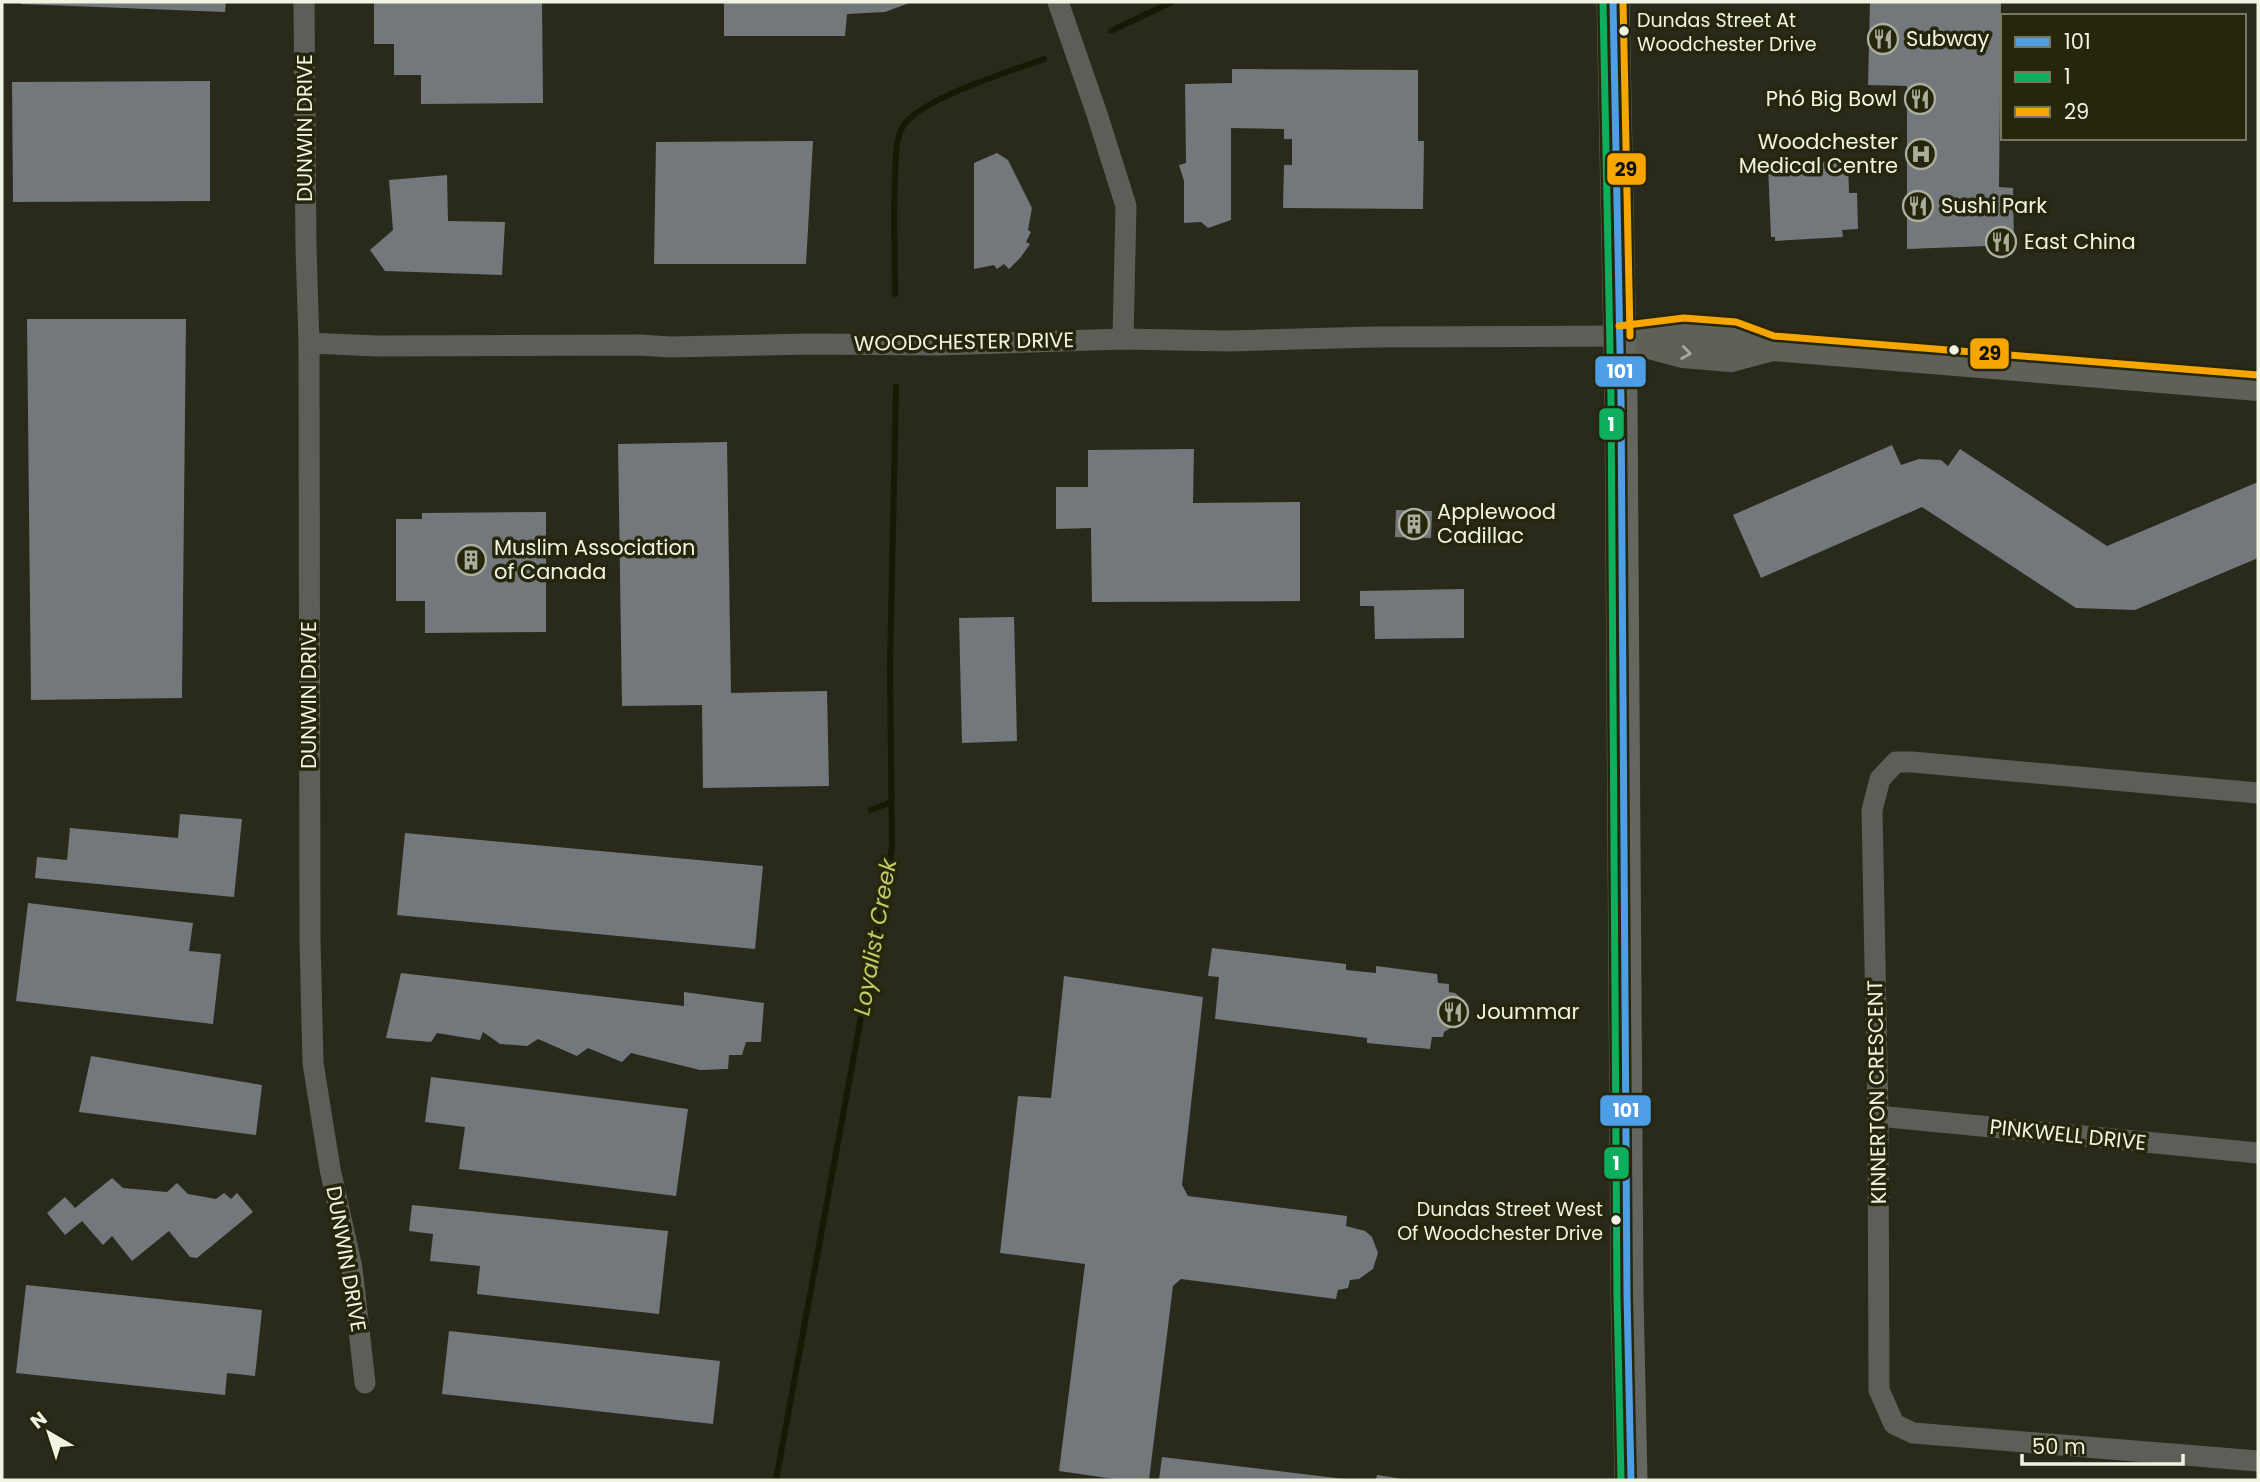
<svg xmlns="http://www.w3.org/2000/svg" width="2260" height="1482" viewBox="0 0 2260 1482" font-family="Poppins,sans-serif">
<rect width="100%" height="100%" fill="#292a1b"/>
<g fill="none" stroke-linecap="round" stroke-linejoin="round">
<g stroke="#181904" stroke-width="6">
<polyline points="1111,31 1172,2"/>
<path d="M895 294C895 254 893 215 895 176 896 161 895 142 902 128 917 99 1012 71 1044 59"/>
<polyline points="871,810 891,802"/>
<polyline points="776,1480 892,848 890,666 896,387"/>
</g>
</g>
<g fill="#72787c">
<polygon points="21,2 226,2 225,12 21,4"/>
<polygon points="374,2 542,2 543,103 421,104 421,75 394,75 394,44 374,44"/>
<polygon points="724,2 912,2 885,12 847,14 845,36 724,36"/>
<polygon points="1870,2 2001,2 1999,187 2013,188 2014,245 1907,249 1907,86 1868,85"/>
<polygon points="1232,69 1418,70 1418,141 1424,141 1423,209 1283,208 1284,165 1292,165 1292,139 1284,139 1284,129 1231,128 1231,220 1208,228 1201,222 1184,223 1184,181 1179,165 1186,163 1185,84 1232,83"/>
<polygon points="210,81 210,201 13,202 12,82"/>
<polygon points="813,141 806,264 654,264 656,142"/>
<polygon points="997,153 1008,160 1032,208 1028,230 1031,232 1026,242 1030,244 1021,257 1009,269 1004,264 997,269 994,265 974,269 974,163"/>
<polygon points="1848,161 1849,193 1857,193 1858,229 1842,230 1843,237 1775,241 1775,237 1771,237 1768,165"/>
<polygon points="447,175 448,221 505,222 502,275 385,271 370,250 393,230 389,180"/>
<polygon points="27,319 186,319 182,698 31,700"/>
<polygon points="727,442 731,693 827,691 829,786 703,788 702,705 622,706 618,444"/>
<polygon points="1892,445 1901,465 1919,459 1941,460 1948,466 1960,449 2107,546 2258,482 2258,558 2135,610 2076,608 1922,507 1761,578 1733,515"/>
<polygon points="1194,449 1193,503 1300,502 1300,601 1092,602 1091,528 1056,529 1056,487 1088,487 1088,450"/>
<polygon points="1396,510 1432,511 1431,538 1395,537"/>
<polygon points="546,512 546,632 425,633 425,601 396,601 396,519 422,519 422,513"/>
<polygon points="1464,589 1464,638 1375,639 1374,606 1360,606 1360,591"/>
<polygon points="1014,617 1017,741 962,743 959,618"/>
<polygon points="180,814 242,819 234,897 35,878 37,857 67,860 70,828 178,838"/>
<polygon points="405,833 763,866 755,949 397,915"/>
<polygon points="28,903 193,923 189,951 221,954 213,1024 16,1001"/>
<polygon points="1212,948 1346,964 1346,970 1376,973 1376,966 1437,974 1438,983 1449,984 1449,992 1455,993 1461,998 1464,1014 1460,1022 1444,1032 1443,1037 1432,1037 1430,1049 1367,1043 1367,1038 1215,1019 1219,977 1208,976"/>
<polygon points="401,973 684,1006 684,992 764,1003 761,1042 746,1042 742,1055 729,1055 728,1069 700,1070 631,1053 622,1062 588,1048 577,1056 538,1039 527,1046 500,1044 483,1032 480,1040 437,1033 431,1042 386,1038"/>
<polygon points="1064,976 1203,997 1182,1185 1188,1196 1347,1216 1346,1226 1365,1231 1372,1237 1378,1253 1373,1269 1359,1279 1350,1280 1348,1288 1338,1290 1336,1299 1181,1279 1173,1286 1149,1480 1121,1480 1059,1471 1085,1264 1000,1253 1018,1096 1051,1098"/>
<polygon points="91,1056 262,1085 256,1135 79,1112"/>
<polygon points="431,1077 688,1109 676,1196 459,1169 465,1127 425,1122"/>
<polygon points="112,1178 123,1188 167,1192 177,1183 188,1194 216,1199 224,1193 231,1199 237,1193 253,1212 197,1258 190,1257 169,1231 132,1261 112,1236 103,1245 82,1221 65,1235 47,1213 65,1197 75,1208"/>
<polygon points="412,1205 668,1231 659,1314 477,1294 480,1266 430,1261 433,1234 409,1231"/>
<polygon points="26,1285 262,1310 255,1376 227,1373 225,1395 16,1373"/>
<polygon points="449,1331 720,1361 713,1424 442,1394"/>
<polygon points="1162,1457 1344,1479 1344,1480 1159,1480"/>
<polygon points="1377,1475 1403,1479 1403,1480 1376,1480"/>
</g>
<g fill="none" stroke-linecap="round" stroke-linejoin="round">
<g stroke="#5e5e58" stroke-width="21">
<polyline points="304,2 306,247 309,343 310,940 313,1063 330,1169 352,1268 365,1383"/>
<polyline points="1058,2 1097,114 1126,206 1123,339"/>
<polyline points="309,343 377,346 640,345 670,347 811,344 937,345 1123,339 1228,341 1373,337 1620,336"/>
<polyline points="2258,793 1912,762 1896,762 1880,779 1872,810 1878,1116 1879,1390 1894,1424 1913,1433 2258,1461"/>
<polyline points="1878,1116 2258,1153"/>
</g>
<g stroke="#5f6058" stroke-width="30">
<polyline points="1620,336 1683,328 1734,332 1772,346 2258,386"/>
<polyline points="1635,340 1683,353 1731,357 1772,346"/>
</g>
<polyline stroke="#65665f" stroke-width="33" points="1613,2 1621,400 1627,1295 1631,1480"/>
<g stroke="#25260b" stroke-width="12">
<polyline id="bus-1" points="1613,2 1621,400 1627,1295 1631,1480"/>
</g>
<g stroke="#25260b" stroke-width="12">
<polyline id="bus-2" points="1603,2 1611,400 1617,1295 1621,1480"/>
</g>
<g stroke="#25260b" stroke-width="12">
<g id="bus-3">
<polyline points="1623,2 1630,336"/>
<polyline points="1619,326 1684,318 1736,322 1774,336 2258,375"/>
</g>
</g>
<use href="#bus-1" stroke="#4d9ee5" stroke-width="7"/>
<use href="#bus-2" stroke="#0daf5c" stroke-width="7"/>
<use href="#bus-3" stroke="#f7a600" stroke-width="7"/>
</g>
<defs><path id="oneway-chevron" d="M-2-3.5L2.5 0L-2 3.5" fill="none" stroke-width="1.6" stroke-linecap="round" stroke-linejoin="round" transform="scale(1.75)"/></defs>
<use stroke="#a8aa9e" href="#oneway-chevron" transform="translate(1686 353) rotate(8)"/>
<defs>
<g id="restaurant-ring" transform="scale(1.575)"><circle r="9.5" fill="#25260b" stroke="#abad9d" stroke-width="1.5"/><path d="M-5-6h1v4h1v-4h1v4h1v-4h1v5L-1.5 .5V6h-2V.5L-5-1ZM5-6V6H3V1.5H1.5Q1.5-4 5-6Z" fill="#abad9d"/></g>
<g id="hospital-ring" transform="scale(1.575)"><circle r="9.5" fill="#25260b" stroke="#abad9d" stroke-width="1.5"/><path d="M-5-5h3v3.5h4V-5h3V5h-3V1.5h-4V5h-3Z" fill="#abad9d"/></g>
<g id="building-ring" transform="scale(1.575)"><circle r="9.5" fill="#25260b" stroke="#abad9d" stroke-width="1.5"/><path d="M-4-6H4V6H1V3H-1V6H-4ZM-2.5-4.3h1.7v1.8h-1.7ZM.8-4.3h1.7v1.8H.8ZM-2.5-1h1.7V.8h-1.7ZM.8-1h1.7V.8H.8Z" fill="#abad9d"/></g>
</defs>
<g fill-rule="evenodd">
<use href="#restaurant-ring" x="1883" y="39"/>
<use href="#restaurant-ring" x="1920" y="99"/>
<use href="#hospital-ring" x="1921" y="154"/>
<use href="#restaurant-ring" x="1918" y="206"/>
<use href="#restaurant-ring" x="2001" y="242"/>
<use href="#building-ring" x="1414" y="524"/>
<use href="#building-ring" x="471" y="560"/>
<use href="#restaurant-ring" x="1453" y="1012"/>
</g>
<g fill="#f1f3e3" stroke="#25260b" stroke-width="2.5">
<circle cx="1624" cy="31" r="6"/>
<circle cx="1954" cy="350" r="6"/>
<circle cx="1616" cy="1220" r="6"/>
</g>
<g text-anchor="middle" stroke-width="7" stroke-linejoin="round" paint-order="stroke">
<g font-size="19" fill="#f1f3e3" stroke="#25260b" text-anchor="start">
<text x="1637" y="27">Dundas Street At<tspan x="1637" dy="24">Woodchester Drive</tspan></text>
<text x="1603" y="1216" text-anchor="end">Dundas Street West<tspan x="1603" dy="24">Of Woodchester Drive</tspan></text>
</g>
<g font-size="21" fill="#f1f3e3" stroke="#25260b" text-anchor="start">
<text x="1906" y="46">Subway</text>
<text x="1897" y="106" text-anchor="end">Phó Big Bowl</text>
<text x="1898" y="149" text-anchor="end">Woodchester<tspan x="1898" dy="24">Medical Centre</tspan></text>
<text x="1941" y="213">Sushi Park</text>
<text x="2024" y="249">East China</text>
<text x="1437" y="519">Applewood<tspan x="1437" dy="24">Cadillac</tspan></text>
<text x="494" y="555">Muslim Association<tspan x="494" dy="24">of Canada</tspan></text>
<text x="1476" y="1019">Joummar</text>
</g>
<g font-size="21" fill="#f1f3e3" stroke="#25260b">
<text transform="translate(305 128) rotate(-90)" y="7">DUNWIN DRIVE</text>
<text transform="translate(964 342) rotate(-1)" y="7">WOODCHESTER DRIVE</text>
<text transform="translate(309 695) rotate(-90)" y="7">DUNWIN DRIVE</text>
<text transform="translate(1877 1092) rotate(-91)" y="7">KINNERTON CRESCENT</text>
<text transform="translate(2068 1135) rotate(6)" y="7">PINKWELL DRIVE</text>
<text transform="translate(346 1259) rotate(80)" y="7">DUNWIN DRIVE</text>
</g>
<g font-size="23" font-style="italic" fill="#c2c864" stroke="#25260b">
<text transform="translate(875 937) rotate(-80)" y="8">Loyalist Creek</text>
</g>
</g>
<g stroke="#25260b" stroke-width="2.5">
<rect x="1606" y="152" width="41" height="34" rx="7" fill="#f7a600"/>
<rect x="1969" y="337" width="41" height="33" rx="7" fill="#f7a600"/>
<rect x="1594" y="355" width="53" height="33" rx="7" fill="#4d9ee5"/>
<rect x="1598" y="407" width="27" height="34" rx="7" fill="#0daf5c"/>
<rect x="1599" y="1094" width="53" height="33" rx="7" fill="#4d9ee5"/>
<rect x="1603" y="1146" width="27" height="34" rx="7" fill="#0daf5c"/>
</g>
<g font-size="19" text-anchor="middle" font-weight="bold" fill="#fff">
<text x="1620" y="378">101</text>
<text x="1611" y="431">1</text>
<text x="1626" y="1117">101</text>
<text x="1616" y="1170">1</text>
</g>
<g font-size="19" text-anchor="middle" font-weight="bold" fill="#111">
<text x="1626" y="176">29</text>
<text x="1990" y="360">29</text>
</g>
<rect width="2260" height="1482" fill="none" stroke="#f1f3e3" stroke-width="7"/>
<rect x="2001" y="14" width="245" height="126" fill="#25260b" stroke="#777861" stroke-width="2"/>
<rect x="2015" y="37" width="35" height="10" fill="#4d9ee5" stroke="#777861" stroke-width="2"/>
<text x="2064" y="49" font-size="21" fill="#f1f3e3">101</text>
<rect x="2015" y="72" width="35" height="10" fill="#0daf5c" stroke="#777861" stroke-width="2"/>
<text x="2064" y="84" font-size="21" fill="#f1f3e3">1</text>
<rect x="2015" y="107" width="35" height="10" fill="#f7a600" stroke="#777861" stroke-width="2"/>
<text x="2064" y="119" font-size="21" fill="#f1f3e3">29</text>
<g transform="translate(49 1433) rotate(321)" stroke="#25260b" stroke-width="5" paint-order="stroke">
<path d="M0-5L12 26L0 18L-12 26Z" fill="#f1f3e3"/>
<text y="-10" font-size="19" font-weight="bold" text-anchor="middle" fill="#f1f3e3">N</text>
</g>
<path d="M2022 1454v10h161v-10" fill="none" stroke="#f1f3e3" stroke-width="3.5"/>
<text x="2032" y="1454" font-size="21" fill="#f1f3e3" stroke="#25260b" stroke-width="5" paint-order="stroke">50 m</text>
</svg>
